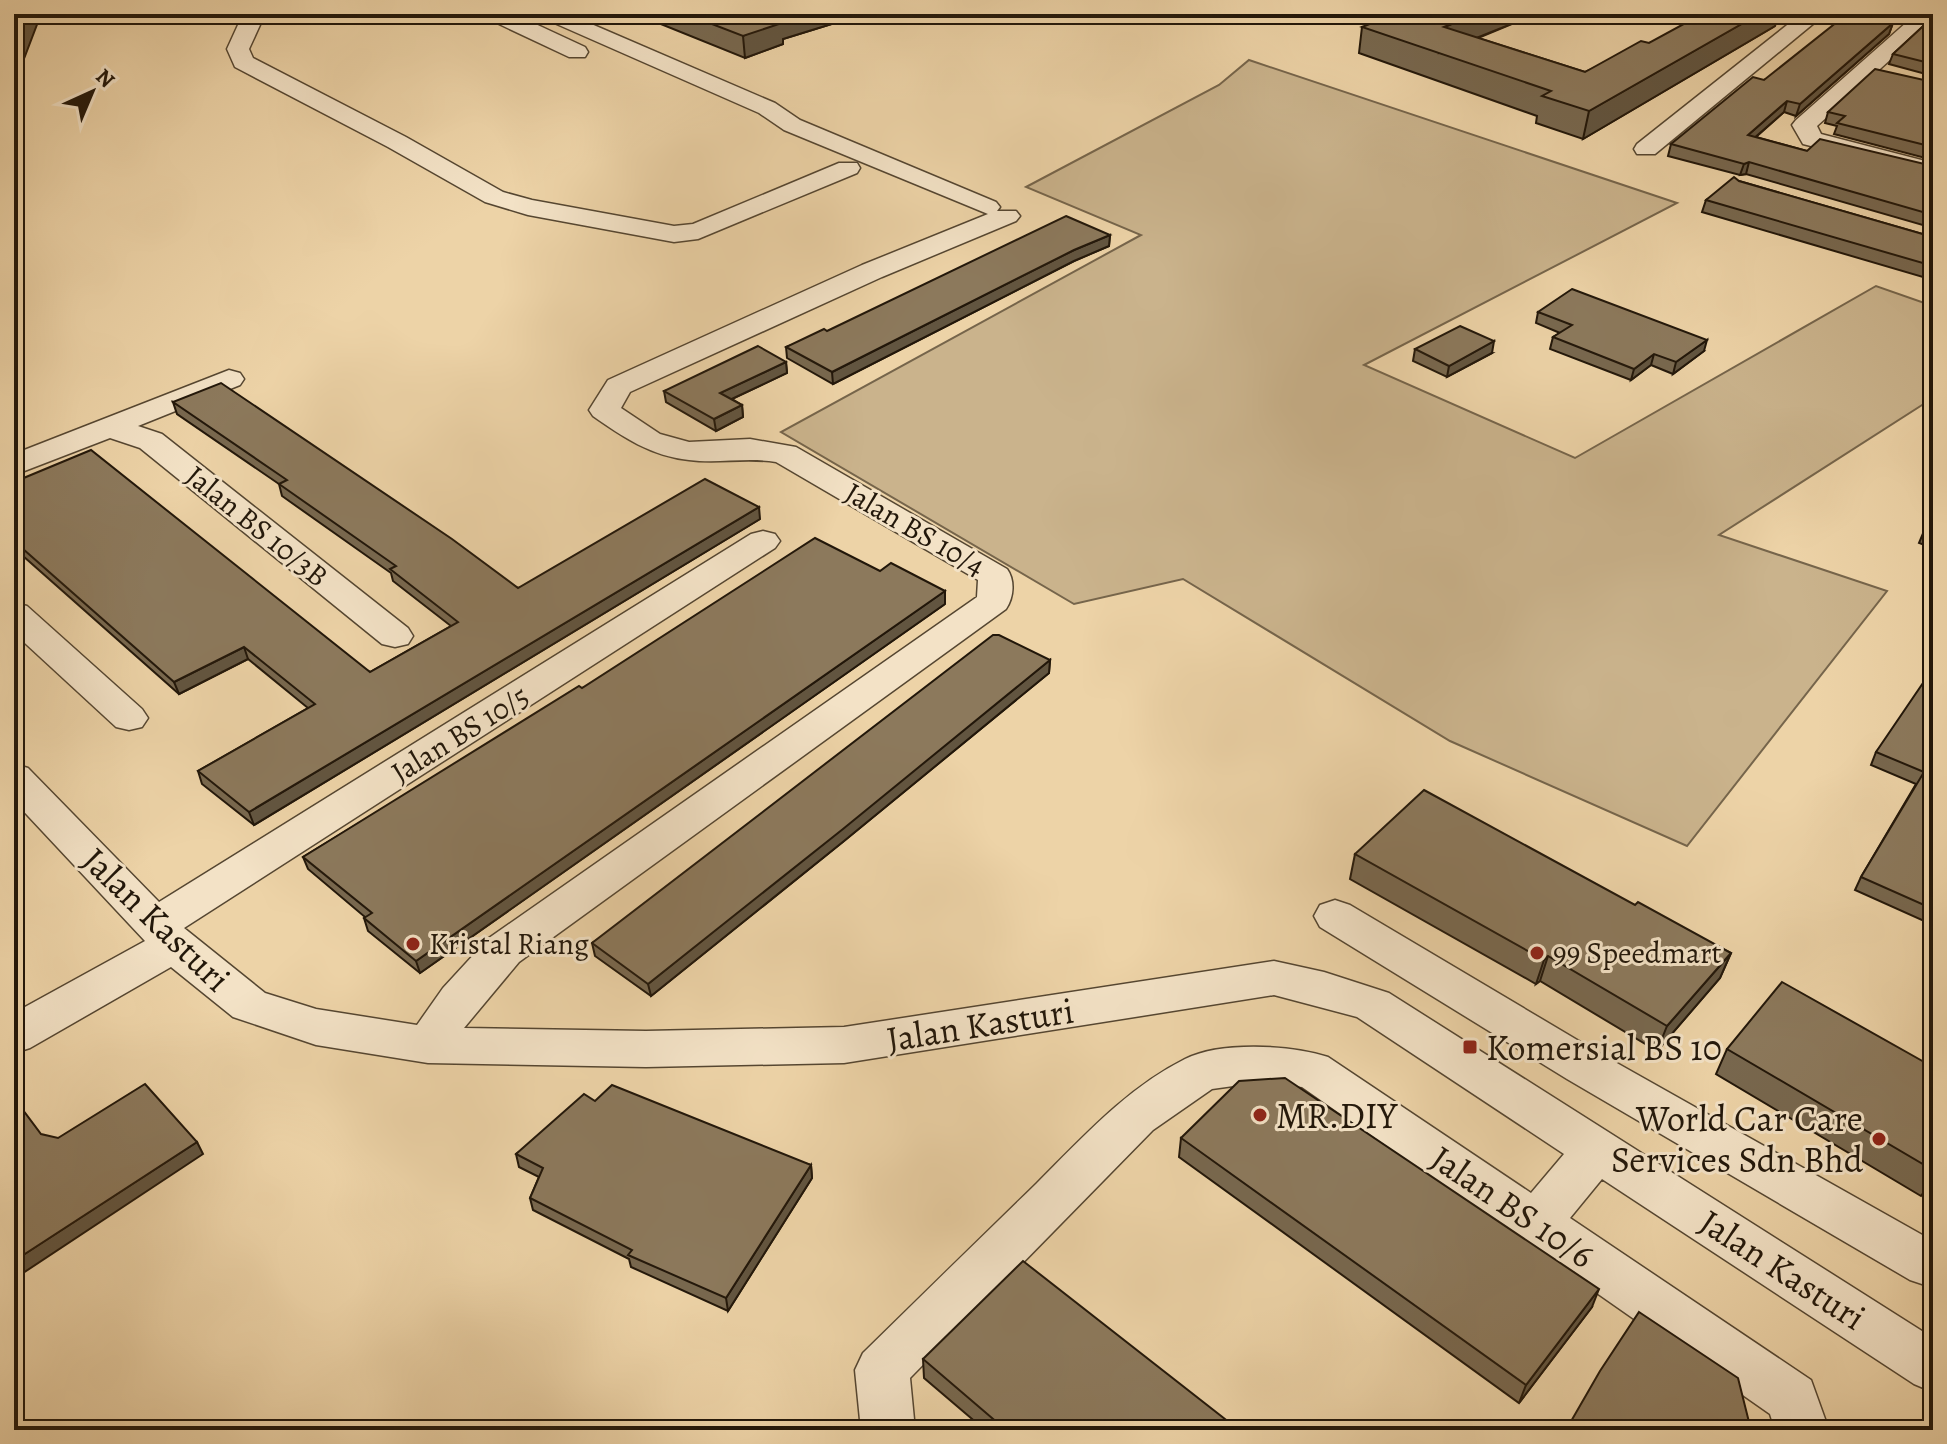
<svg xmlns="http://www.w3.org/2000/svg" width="1947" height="1444" viewBox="0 0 1947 1444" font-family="Alegreya,serif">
<rect width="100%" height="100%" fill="#edd3a7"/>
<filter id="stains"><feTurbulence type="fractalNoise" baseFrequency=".0025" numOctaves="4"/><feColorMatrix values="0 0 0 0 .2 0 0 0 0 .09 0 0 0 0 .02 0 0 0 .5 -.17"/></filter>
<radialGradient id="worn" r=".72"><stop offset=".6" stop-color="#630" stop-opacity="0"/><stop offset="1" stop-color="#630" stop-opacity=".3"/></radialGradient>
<polygon fill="#cab38c" stroke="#76654b" stroke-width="2" points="1249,60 1677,203 1364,365 1575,458 1876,286 1933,306 1933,398 1719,535 1887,591 1687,846 1450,741 1183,579 1074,604 781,432 1141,235 1026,187 1219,85"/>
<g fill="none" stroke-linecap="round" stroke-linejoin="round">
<g stroke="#554631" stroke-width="3">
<g id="minor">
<polygon points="243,14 265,14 249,49 253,58 406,137 503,192 532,200 674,226 693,224 839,163 857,163 860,168 857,173 698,239 674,242 528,215 485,202 388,147 235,67 227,49"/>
<polygon points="492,14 514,14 585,47 588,52 585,57 569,57 499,24"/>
<path d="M539 14H568L775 103 800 120 996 202 1000 207 997 211H1016L1020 216 1016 221 882 277 630 392 621 408 660 434 689 442 750 439 796 447 1007 569C1015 580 1014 597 1006 609L519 962 464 1028 646 1031 844 1027 1274 961 1324 972 1389 993 1933 1338V1392L1914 1384 1602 1179 1570 1218 1811 1380 1829 1430H1775L1770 1414 1302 1087 1262 1082 1212 1089 1153 1130 910 1378 915 1430H861L855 1370 863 1353C921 1296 979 1239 1037 1183 1082 1138 1127 1088 1185 1059 1221 1041 1291 1045 1328 1057L1531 1193 1564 1154 1357 1017 1274 995 844 1063 646 1067 428 1063 316 1045 233 1017 171 967 30 1048 14 1053V1013L145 941 14 801V764L28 768 159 902 751 534 763 531 775 534 780 541 775 548 184 928 265 993 316 1009 417 1025 443 988 489 938 977 597 978 580 776 462C746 457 718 464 689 460 651 456 623 437 593 416L589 410 608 380 862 265 988 214 784 130 759 113 543 18Z"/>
<polygon points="1801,14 1825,14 1655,154 1637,154 1634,149 1637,144"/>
<polygon points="1916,14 1933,14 1933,21 1817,126 1821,134 1933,163 1933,177 1803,144 1792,125 1796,120"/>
<polygon points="229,370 240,373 244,379 240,385 138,426 162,434 408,628 413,636 408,644 395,647 382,644 140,448 110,438 14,475 14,454"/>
<polygon points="14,603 27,606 142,709 148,718 142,727 129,730 116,727 14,633"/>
<polygon points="1335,900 1350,905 1599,1053 1933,1241 1933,1285 1928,1286 1910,1280 1567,1079 1320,927 1314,916 1320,905"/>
</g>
</g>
<use href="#minor" fill="#f3e2c6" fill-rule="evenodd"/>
</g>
<g fill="#78684f" stroke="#22170a" stroke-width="2">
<polygon points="636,14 864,14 783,39 783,44 745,58"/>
<polygon points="1536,14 1478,38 1585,72 1649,43 1775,26 1583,139 1536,123 1537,116 1359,53 1362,27"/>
<polygon points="1933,17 1933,76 1889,64 1893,54"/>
<polygon points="1893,23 1889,34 1796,116 1784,112 1756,137 1807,151 1933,166 1933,228 1746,174 1740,175 1668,156 1671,144 1764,80"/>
<polygon points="1933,82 1933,160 1834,134 1837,126 1825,123 1828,112"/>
<polygon points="1739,181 1933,237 1933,280 1702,212 1706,200"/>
<polygon points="1110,235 1109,246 1074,261 833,384 787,358 786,347"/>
<polygon points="1538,312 1704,351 1673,374 1651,365 1631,380 1550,349 1553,337 1560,333 1536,323"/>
<polygon points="1415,349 1492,353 1447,377 1413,361"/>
<polygon points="786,362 787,373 732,399 742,405 743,417 716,431 666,402 664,391"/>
<polygon points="173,402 518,588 760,519 254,825 202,784 198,771 308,708 248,659 179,694 14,548 14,482 370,672 451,626 393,581 391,573 282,496 279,484 177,414"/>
<polygon points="1933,518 1933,548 1919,543 1924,531"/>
<polygon points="945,604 420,973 368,931 364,918 365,917 308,869 303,857 582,688"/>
<polygon points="1050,660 1049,673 844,841 651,996 595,956 592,943"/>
<polygon points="1933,687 1933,925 1855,890 1861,877 1916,784 1871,765 1876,752"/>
<polygon points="1355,854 1635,905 1731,953 1720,978 1657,1051 1540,981 1536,984 1350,879"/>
<polygon points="1727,1049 1933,1067 1933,1179 1921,1196 1716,1074"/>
<polygon points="595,1101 811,1165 812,1178 728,1311 631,1267 629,1259 533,1210 530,1198 539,1177 519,1167 516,1154"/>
<polygon points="1181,1138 1592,1307 1519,1403 1179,1157"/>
<polygon points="923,1359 1239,1430 985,1430 924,1378"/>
</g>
<g fill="#625540" stroke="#22170a" stroke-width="2">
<polygon points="23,14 41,14 14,85 14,36"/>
<polygon points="793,14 864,14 783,39 783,44 745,58 743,36 774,20"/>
<polygon points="1477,14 1536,14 1439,53 1444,27"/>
<polygon points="1759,14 1779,14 1775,26 1583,139 1589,111"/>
<polygon points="1893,23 1889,34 1796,116 1800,104"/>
<polygon points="1787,101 1784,112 1745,146 1748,135"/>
<polygon points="1749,162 1746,174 1740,175 1744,164"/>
<polygon points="1110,235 1109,246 1074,261 833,384 832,372 1074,250"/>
<polygon points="1707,340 1704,351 1673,374 1676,362"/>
<polygon points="1494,341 1492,353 1447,377 1449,366"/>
<polygon points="1654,354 1651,365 1631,380 1634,369"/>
<polygon points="786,362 787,373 721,404 720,393"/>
<polygon points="742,405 743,417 716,431 714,419"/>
<polygon points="759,507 760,519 254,825 249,812"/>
<polygon points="945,591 945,604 420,973 416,961"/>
<polygon points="244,647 248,659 179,694 174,682"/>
<polygon points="1050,660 1049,673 844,841 651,996 648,984"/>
<polygon points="1731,953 1720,978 1657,1051 1667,1026"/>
<polygon points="1548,956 1540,981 1536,984 1544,960"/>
<polygon points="197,1142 203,1154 14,1279 14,1261"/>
<polygon points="811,1165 812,1178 728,1311 726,1298"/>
<polygon points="1599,1289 1592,1307 1519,1403 1526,1385"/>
</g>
<g fill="#8c795c" stroke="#22170a" stroke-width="2">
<polygon points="14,14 23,14 14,36"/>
<polygon points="686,14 793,14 774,20 782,23 743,36"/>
<polygon points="1395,14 1477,14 1444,27 1585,72 1641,41 1649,43 1702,14 1759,14 1589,111 1542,96 1551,91 1362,27"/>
<polygon points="1847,14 1854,14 1893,23 1800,104 1787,101 1748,135 1807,151 1820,139 1933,166 1933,215 1749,162 1744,164 1671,144 1753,77 1764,80"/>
<polygon points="1933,17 1933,64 1893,54"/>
<polygon points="1875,69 1933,82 1933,147 1837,123 1845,116 1828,112"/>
<polygon points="1734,177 1739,181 1933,237 1933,266 1706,200"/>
<polygon points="1066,216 1110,235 1074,250 832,372 786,347 824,329 827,331"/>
<polygon points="1572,289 1707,340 1676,362 1654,354 1634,369 1553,337 1572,325 1538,312"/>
<polygon points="1460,326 1494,341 1449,366 1415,349"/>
<polygon points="758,346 786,362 720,393 742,405 714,419 664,391"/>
<polygon points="221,383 452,539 518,588 705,479 759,507 249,812 198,771 315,704 244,647 174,682 14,541 14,482 91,450 370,672 458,622 390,569 396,566 279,484 287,480 173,402"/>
<polygon points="1933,518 1933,534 1924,531"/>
<polygon points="815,538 880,571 891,563 945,591 416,961 364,918 372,913 303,857 579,686 582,688"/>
<polygon points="993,635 999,635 1050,660 843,829 648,984 592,943"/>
<polygon points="1923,683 1933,687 1933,909 1861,877 1924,772 1876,752"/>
<polygon points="1424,790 1635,905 1638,902 1731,953 1667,1026 1548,956 1544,960 1355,854"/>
<polygon points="1782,982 1933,1067 1933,1170 1727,1049"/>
<polygon points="1285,1078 1599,1289 1526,1385 1181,1138 1239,1081"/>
<polygon points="145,1084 197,1142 14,1261 14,1098 41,1134 58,1138"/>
<polygon points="612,1085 811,1165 726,1298 628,1255 632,1250 530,1198 543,1168 516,1154 584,1094 595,1101"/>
<polygon points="1023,1261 1239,1430 1006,1430 923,1359"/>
<polygon points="1639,1312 1738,1378 1751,1430 1566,1430 1600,1371"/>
</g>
<g fill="#8f2418" stroke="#f3e2c6" stroke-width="3">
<circle cx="413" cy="944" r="8"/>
<circle cx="1537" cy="953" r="8"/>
<rect x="1462" y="1039" width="16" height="16" rx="4"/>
<circle cx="1260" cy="1115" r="8"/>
<circle cx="1879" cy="1139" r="8"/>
</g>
<g text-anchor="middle" stroke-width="6" stroke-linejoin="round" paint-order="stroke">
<g font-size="30" fill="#22170a" stroke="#f3e2c6">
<text transform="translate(257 526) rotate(39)" y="10">Jalan BS 10/3B</text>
<text transform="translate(915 529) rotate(30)" y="10">Jalan BS 10/4</text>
<text transform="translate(460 734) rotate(-32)" y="10">Jalan BS 10/5</text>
</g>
<g font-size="30" fill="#22170a" stroke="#f3e2c6" text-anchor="start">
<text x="429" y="954">Kristal Riang</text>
<text x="1553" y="963">99 Speedmart</text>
</g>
<g font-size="36" fill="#22170a" stroke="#f3e2c6">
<text transform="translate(157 919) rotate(44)" y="13">Jalan Kasturi</text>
<text transform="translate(980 1024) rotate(-9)" y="13">Jalan Kasturi</text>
<text transform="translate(1513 1206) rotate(34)" y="13">Jalan BS 10/6</text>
<text transform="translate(1783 1269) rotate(33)" y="13">Jalan Kasturi</text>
</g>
<g font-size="36" fill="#22170a" stroke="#f3e2c6" text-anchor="start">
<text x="1486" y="1060">Komersial BS 10</text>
<text x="1276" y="1128">MR.DIY</text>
<text x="1863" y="1131" text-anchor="end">World Car Care<tspan x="1863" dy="41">Services Sdn Bhd</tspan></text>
</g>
</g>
<rect width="1947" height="1444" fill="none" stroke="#edd3a7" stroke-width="48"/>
<rect x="16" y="16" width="1915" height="1412" fill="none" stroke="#22170a" stroke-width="4"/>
<rect x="24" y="24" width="1899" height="1396" fill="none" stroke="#22170a" stroke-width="2"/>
<g transform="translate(92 92) rotate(44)" stroke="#f3e2c6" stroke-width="6" paint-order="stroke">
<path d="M0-6L14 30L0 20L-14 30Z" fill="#22170a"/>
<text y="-12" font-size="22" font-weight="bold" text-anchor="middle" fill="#22170a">N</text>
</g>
<rect width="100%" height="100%" filter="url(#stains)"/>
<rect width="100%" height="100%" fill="url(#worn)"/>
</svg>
